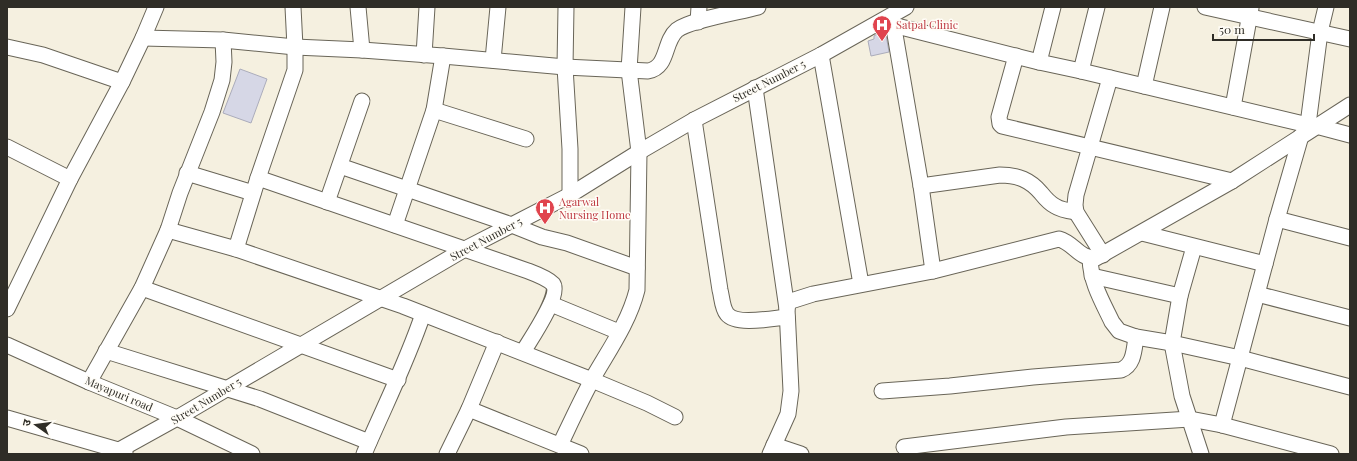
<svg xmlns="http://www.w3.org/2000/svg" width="1357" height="461" viewBox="0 0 1357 461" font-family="'Playfair Display','Noto Sans Devanagari',serif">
<rect width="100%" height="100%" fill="#f5f0e0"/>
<g fill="#d6d7e6" stroke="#abacbb">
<polygon points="885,29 889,52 871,56 868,41 874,39 874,36"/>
<polygon points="240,69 267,79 251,123 223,113"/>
</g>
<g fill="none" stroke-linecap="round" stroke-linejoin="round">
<g stroke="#696558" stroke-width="17">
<g id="minor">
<polyline points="358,7 362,50"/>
<polyline points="566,7 565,67 570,149 570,195"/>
<polyline points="1205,7 1350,39"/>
<polyline points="892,17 921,186 933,271"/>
<polyline points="698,22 699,7"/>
<polyline points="893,25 1039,62 1081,71 1308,125"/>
<path d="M143 38 223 40 295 47 362 50 443 56 565 67 648 71C669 67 663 42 677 30 690 20 740 12 758 7"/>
<polyline points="7,47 43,55 122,82"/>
<polyline points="424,55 427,7"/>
<polyline points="821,55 861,284"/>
<polyline points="1016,56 999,117 1000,124 1002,126 1232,181"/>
<polyline points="493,60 498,7"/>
<polyline points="1039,62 1053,7"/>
<polyline points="1081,71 1097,7"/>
<polyline points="1144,86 1162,7"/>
<polyline points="755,88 787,309"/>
<polyline points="1233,107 1251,8"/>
<polyline points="434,110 526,139"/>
<path d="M694 120 720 290C722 297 722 308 727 314 736 326 774 318 787 317"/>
<polyline points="1316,126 1350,135"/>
<polyline points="1307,132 1320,32 1326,7"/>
<polyline points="7,147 70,179"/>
<polyline points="340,166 512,225 542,237 567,243 637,268"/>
<polyline points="187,173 253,193"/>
<path d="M258 178 528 271C536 274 547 278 553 284 561 295 530 340 523 352"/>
<path d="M921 186 1000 175C1018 175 1030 180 1041 193 1045 198 1049 203 1055 206 1061 210 1069 211 1076 212"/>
<polyline points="327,202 362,101"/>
<polyline points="1277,219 1350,238"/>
<polyline points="395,225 434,110 443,56"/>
<polyline points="168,230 236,249 403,306 592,380 647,403 675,417"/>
<polyline points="1142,233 1265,264"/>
<polyline points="1194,247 1180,296 1172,343 1182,396 1201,454"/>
<polyline points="236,249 258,178 295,70 295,47 293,7"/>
<polyline points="1103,255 1076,212 1075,205 1076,195 1110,78"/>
<path d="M1090 259C1091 283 1102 301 1112 322L1119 331 1136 337 1172 343 1240 358 1350 387"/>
<polyline points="1092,276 1180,296"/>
<polyline points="142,288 398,380"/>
<polyline points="1257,294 1350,318"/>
<polyline points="551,304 619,332"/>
<polyline points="7,309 70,179 122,82 143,38 156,7"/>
<polyline points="7,345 89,382 177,418 252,454"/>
<polyline points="106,351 260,399 369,442"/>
<polyline points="89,382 142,288 168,230 180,193 212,112 222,80 224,62 223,40"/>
<path d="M882 391 950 386 1033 377 1121 370C1134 365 1134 350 1136 337"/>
<polyline points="469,409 581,454"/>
<polyline points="7,418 125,452"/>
<polyline points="1222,425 1277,219 1301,136"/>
<path d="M560 445C571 422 581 400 593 378 609 350 629 322 637 290L639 152 629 70 633 7"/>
<polyline points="774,445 801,454"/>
<polyline points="904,447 1066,427 1190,419 1222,425 1331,454"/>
<polyline points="112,454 177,418 465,249 570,195 639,152 694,120 821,55 906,7"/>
<path d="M364 454C384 407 407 362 423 314"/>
<polyline points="447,454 469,409 497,342"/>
<path d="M770 454 788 414 791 391 787 309 788 304 791 301 813 294 933 271 1059 239C1074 243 1079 259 1096 258L1232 181 1350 105"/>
</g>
</g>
<use href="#minor" stroke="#fff" stroke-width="15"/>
</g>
<defs>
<g id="hospital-pin" transform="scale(1)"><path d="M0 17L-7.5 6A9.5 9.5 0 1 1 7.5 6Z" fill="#e0444e" stroke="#fffdf7"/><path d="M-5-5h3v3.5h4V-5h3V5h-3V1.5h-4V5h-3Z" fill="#fff"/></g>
</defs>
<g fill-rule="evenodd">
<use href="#hospital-pin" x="882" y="25"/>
<use href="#hospital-pin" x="545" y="208"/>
</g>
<g text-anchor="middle" stroke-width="3" stroke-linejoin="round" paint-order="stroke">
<g font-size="11" fill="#be3a42" stroke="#fffdf7" text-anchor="start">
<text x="896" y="29">Satpal Clinic</text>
<text x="559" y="206">Agarwal<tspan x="559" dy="13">Nursing Home</tspan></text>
</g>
<g font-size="11" fill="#2f2d27" stroke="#fffdf7">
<text transform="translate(769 81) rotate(-27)" y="4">Street Number 5</text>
<text transform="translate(486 239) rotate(-28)" y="4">Street Number 5</text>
<text transform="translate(119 394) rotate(23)" y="4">Mayapuri road</text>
<text transform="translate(206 401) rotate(-31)" y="4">Street Number 5</text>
</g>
</g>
<rect width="1357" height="461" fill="none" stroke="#2f2d27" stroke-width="16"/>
<g transform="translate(36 425) rotate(284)" stroke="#fffdf7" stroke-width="3" paint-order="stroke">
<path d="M0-3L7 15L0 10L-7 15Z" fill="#2f2d27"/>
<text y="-6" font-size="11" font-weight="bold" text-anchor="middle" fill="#2f2d27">उ</text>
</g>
<path d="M1213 34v6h101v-6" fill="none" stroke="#2f2d27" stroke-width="2"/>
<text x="1219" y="34" font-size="12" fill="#2f2d27" stroke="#fffdf7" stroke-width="3" paint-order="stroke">50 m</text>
</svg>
